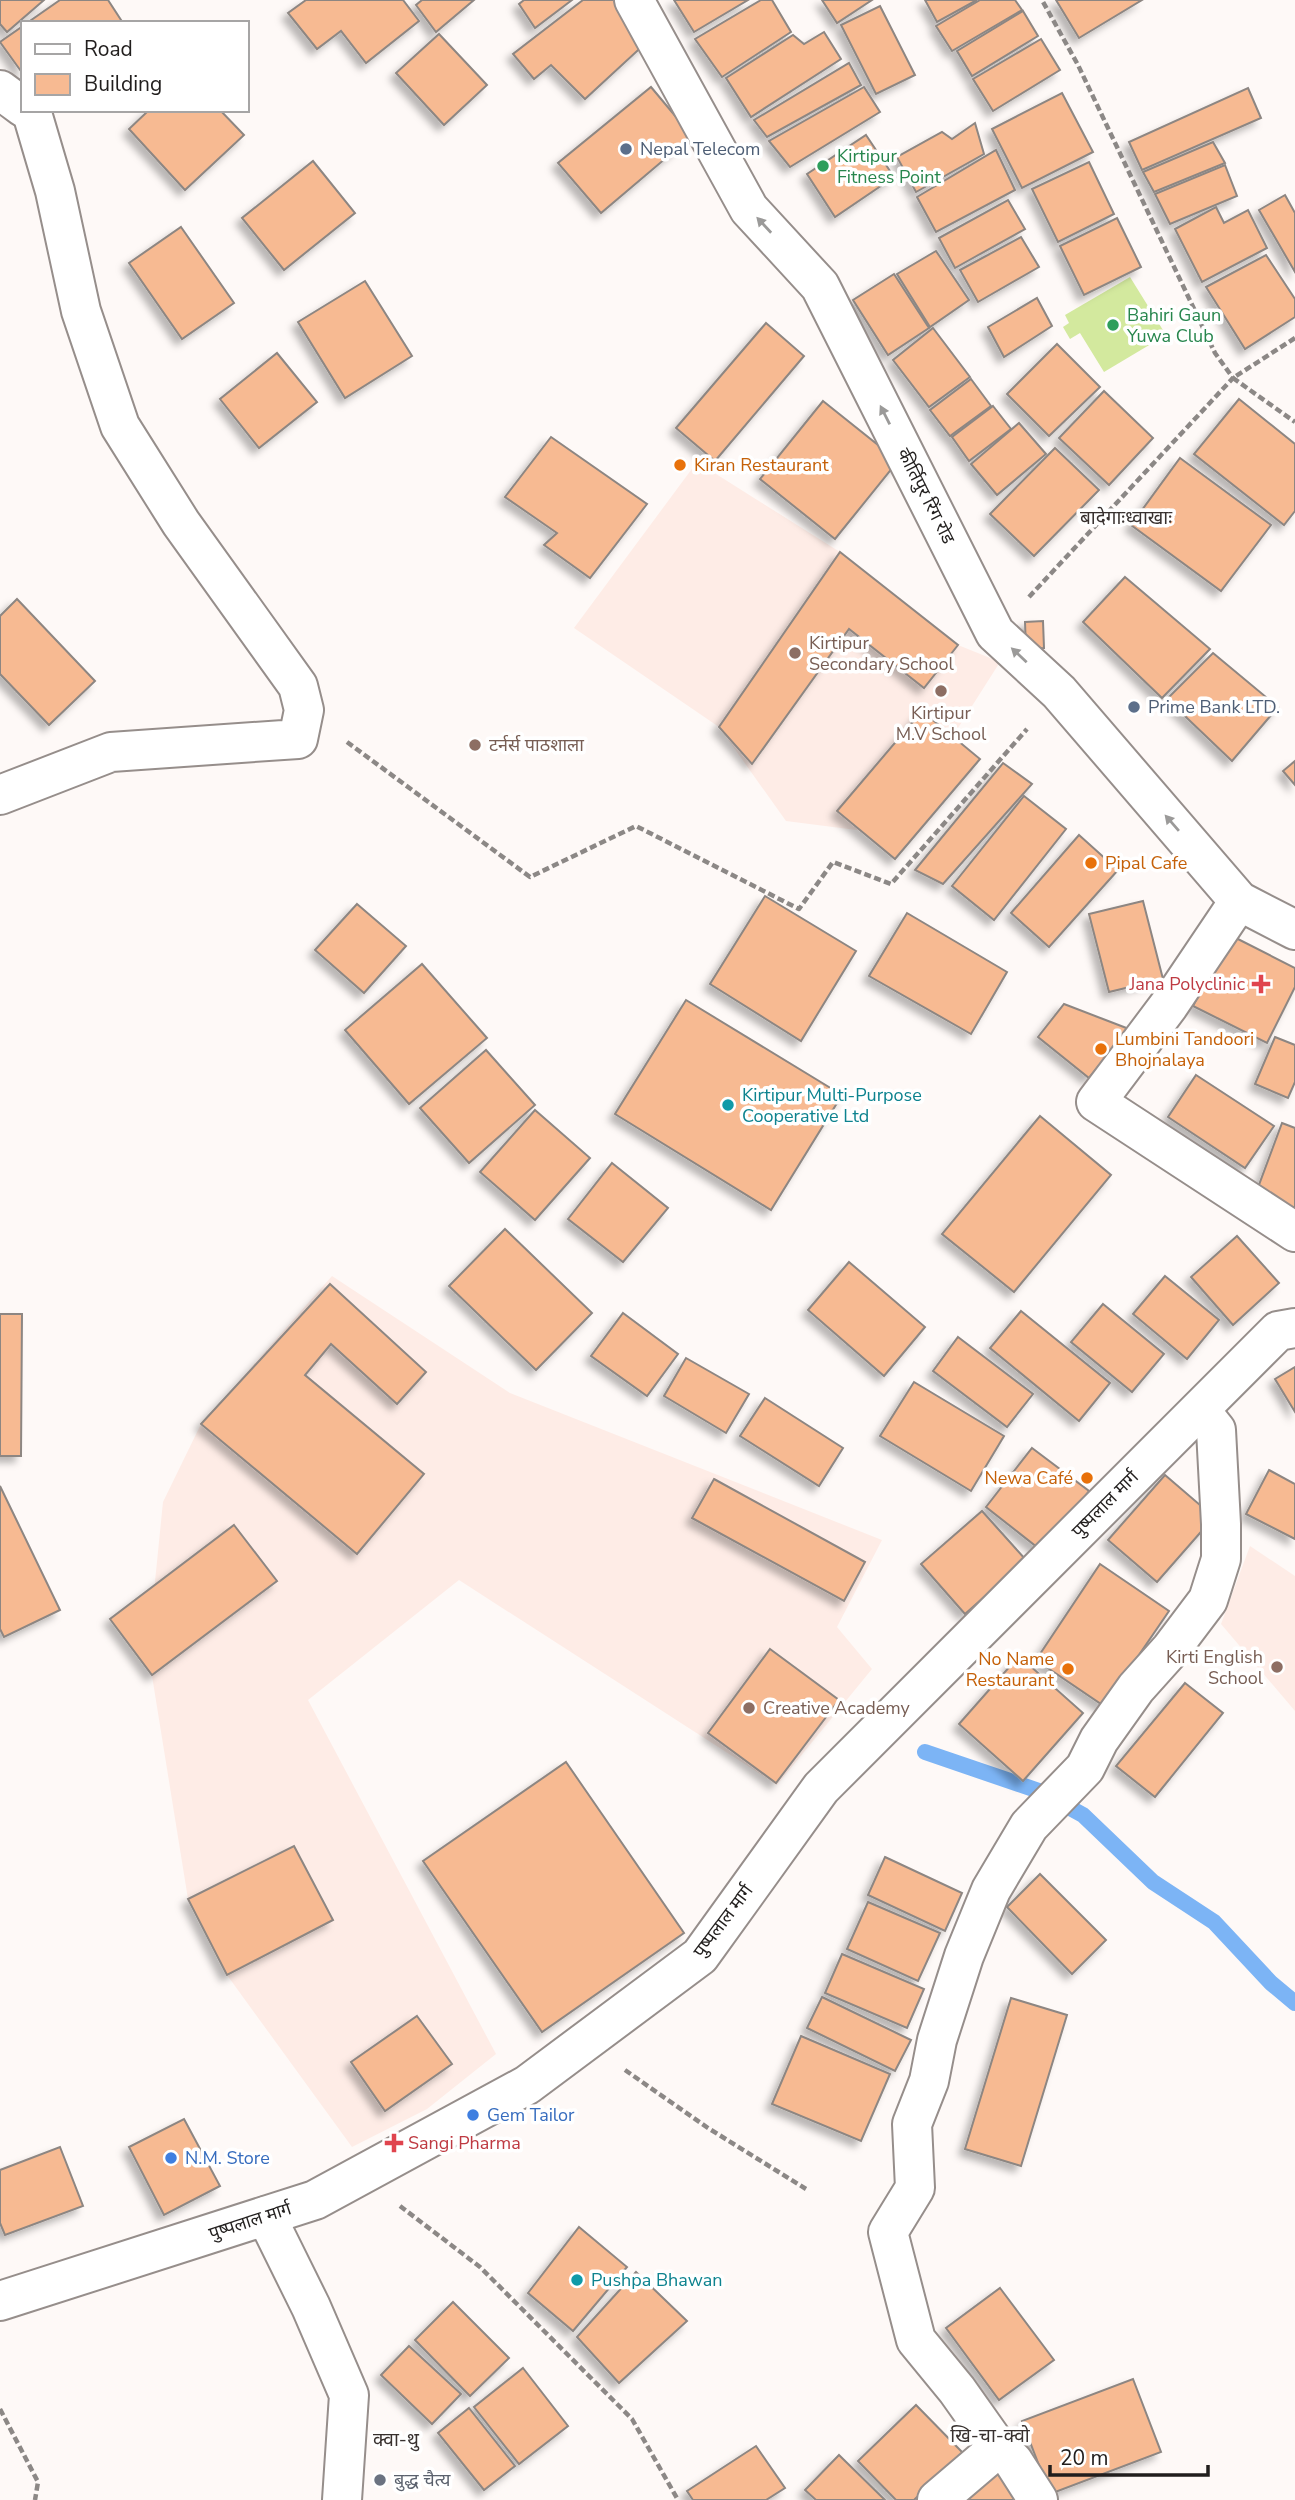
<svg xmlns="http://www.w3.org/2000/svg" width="1295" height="2500" viewBox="0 0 1295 2500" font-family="'Nunito Sans','Noto Sans Devanagari',sans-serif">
<defs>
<filter id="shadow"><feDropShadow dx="-6" dy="6" stdDeviation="3.5" flood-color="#0004"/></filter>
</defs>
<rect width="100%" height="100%" fill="#fef9f7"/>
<g fill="#feece6">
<polygon points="697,462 840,552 958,645 1000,662 958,728 872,832 786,821 719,727 574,628"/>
<polygon points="332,1276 510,1393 882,1540 837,1627 872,1669 777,1785 459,1580 308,1700 496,2054 427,2109 352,2147 227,1975 188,1899 148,1651 163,1502 201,1424"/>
<polygon points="1250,1546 1295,1576 1295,1711 1221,1624"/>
</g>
<polygon fill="#d3e99e" points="1130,277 1166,335 1104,372 1080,333 1070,339 1063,327 1069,323 1065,315"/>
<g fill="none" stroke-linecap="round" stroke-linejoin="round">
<polyline stroke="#7cb4f5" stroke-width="16" points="925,1752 1039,1791 1083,1815 1153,1882 1214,1922 1271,1983 1295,2003"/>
</g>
<g fill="#f7ba92" stroke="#8d8682" stroke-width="2" filter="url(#shadow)">
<polygon points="0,0 44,0 7,32 0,24"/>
<polygon points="60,0 108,0 123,23 27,23"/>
<polygon points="306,0 403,0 419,21 366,63 341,31 317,49 288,13"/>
<polygon points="422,0 474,0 436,32 416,5"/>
<polygon points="524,0 572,0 535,28 519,4"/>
<polygon points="583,0 617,0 648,41 585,99 551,65 534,79 513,54"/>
<polygon points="674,0 748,0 694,32"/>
<polygon points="761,0 772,0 791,32 722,77 695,39"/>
<polygon points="822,0 872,0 837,23"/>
<polygon points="925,0 977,0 937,22"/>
<polygon points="980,0 1015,0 1022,10 952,51 936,26"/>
<polygon points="1056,0 1142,0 1079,38"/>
<polygon points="880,6 915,75 876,94 841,25"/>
<polygon points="1023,11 1038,36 972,76 957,51"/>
<polygon points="23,26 23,74 0,42"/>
<polygon points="824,32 841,59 751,117 726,78 793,35 804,44"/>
<polygon points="439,34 487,85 444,125 396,73"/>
<polygon points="1041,39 1060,70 993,111 973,79"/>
<polygon points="849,63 861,85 767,137 754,120"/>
<polygon points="651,87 692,136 601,213 558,163"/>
<polygon points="864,87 880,112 790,167 769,141"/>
<polygon points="1248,88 1261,118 1142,170 1129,142"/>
<polygon points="1062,93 1093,152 1022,188 992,129"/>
<polygon points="149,110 220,110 244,135 185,190 129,129"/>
<polygon points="975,123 984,154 916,192 897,157 942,132 952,139"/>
<polygon points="866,135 894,177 835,217 807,174"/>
<polygon points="1213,142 1225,163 1154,192 1143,172"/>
<polygon points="996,150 1015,190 936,232 917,197"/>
<polygon points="313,161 355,213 284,270 242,218"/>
<polygon points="1089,162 1114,214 1058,242 1032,189"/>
<polygon points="1225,165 1237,196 1170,224 1155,194"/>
<polygon points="1285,195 1295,213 1295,272 1259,210"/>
<polygon points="1008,200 1025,229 955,268 939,238"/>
<polygon points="1216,207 1224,223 1248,210 1267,248 1202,282 1175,229"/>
<polygon points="1117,218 1141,267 1084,295 1060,246"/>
<polygon points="181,227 234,303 182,339 129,263"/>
<polygon points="1021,237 1039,267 978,302 960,270"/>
<polygon points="936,251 969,300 930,327 897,274"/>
<polygon points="1266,255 1295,299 1295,317 1245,349 1206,287"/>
<polygon points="894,274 929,328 888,355 853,300"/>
<polygon points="365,281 412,356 345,398 298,322"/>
<polygon points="1037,298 1052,326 1004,357 988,327"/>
<polygon points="766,323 804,356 715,461 676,428"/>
<polygon points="933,328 970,377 929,407 893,360"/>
<polygon points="1057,344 1100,387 1049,436 1007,394"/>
<polygon points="277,353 317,402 259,448 220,399"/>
<polygon points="971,379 991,406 950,436 930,410"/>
<polygon points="1104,391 1153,438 1109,485 1059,438"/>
<polygon points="1239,399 1295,444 1295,511 1284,525 1194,454"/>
<polygon points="823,401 898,461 835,539 760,479"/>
<polygon points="993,406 1011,429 969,461 952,437"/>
<polygon points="1019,423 1046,454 997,495 971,464"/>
<polygon points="551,437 647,504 590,578 544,545 557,533 505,497"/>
<polygon points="1055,448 1099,490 1034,556 990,514"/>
<polygon points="1180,458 1271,525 1221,591 1131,525"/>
<polygon points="840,552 958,645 924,688 849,629 752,764 719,727"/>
<polygon points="1125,577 1210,649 1162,698 1083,622"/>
<polygon points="17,599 95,681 49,725 0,674 0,616"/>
<polygon points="1043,621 1044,648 1026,649 1025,622"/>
<polygon points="1213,653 1278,707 1232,761 1167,699"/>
<polygon points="922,711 980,759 895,859 837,811"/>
<polygon points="1295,761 1295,785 1283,771"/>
<polygon points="1003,763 1032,784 943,884 915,870"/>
<polygon points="1024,796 1066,829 994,920 952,886"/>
<polygon points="1079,835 1118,870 1049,947 1011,913"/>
<polygon points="765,896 856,951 801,1041 710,984"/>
<polygon points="1143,901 1163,979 1109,992 1089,914"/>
<polygon points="357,904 406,946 364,993 315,950"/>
<polygon points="907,913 1007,972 971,1034 869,976"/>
<polygon points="1228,934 1295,968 1295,987 1267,1043 1193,1006"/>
<polygon points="422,964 487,1038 409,1104 345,1030"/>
<polygon points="686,1000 842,1095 771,1210 615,1114"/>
<polygon points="1064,1004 1129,1029 1089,1078 1038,1037"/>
<polygon points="1275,1037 1295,1045 1295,1082 1288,1098 1255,1084"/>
<polygon points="486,1050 535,1105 469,1163 420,1108"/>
<polygon points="1196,1075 1274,1126 1245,1168 1168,1117"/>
<polygon points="535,1110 590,1158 535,1220 480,1172"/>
<polygon points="1040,1116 1111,1175 1014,1292 942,1234"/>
<polygon points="1282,1123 1295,1128 1295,1208 1256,1193"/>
<polygon points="612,1163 668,1208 623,1262 568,1219"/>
<polygon points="505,1229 592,1313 536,1370 449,1286"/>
<polygon points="1237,1236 1279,1283 1233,1325 1191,1277"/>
<polygon points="849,1262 925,1327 884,1376 808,1310"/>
<polygon points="1165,1276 1219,1320 1187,1359 1133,1314"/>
<polygon points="330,1284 426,1372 397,1404 331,1344 305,1375 424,1474 357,1554 201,1424"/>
<polygon points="1103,1304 1164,1354 1132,1392 1071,1342"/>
<polygon points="1021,1311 1110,1383 1079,1421 990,1348"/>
<polygon points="623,1313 678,1354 647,1396 591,1356"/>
<polygon points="0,1314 22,1314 21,1456 0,1456"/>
<polygon points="958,1337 1033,1394 1007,1427 933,1371"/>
<polygon points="686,1358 749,1394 726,1433 664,1396"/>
<polygon points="1295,1367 1295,1412 1275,1379"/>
<polygon points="914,1382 1004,1436 971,1491 880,1436"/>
<polygon points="765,1398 843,1448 819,1486 740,1436"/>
<polygon points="1032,1448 1089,1491 1042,1551 986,1507"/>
<polygon points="1269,1470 1295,1484 1295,1539 1246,1514"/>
<polygon points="1165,1475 1214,1517 1157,1582 1108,1540"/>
<polygon points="714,1479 865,1562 844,1601 692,1518"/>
<polygon points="0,1486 60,1610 4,1637 0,1629"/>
<polygon points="982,1511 1026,1560 965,1614 921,1564"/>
<polygon points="234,1525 277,1581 152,1675 110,1619"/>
<polygon points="1100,1564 1169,1611 1104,1706 1036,1660"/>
<polygon points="770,1649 839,1700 776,1783 708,1733"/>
<polygon points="1019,1656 1083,1713 1023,1781 959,1724"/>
<polygon points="1185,1683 1223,1713 1155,1797 1116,1766"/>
<polygon points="566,1762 684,1933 542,2032 423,1861"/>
<polygon points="294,1846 333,1920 227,1975 188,1899"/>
<polygon points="885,1857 962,1893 945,1931 868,1895"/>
<polygon points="1040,1874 1106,1940 1072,1974 1007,1907"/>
<polygon points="868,1902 940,1933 918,1981 847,1949"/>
<polygon points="842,1954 924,1989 907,2028 825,1993"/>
<polygon points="822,1997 911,2040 895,2071 807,2028"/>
<polygon points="1011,1998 1067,2015 1021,2166 965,2149"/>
<polygon points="417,2016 452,2064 385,2111 351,2062"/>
<polygon points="801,2036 890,2074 861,2141 772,2104"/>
<polygon points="184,2119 220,2186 164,2215 129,2147"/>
<polygon points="60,2147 83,2206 5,2235 0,2223 0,2170"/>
<polygon points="579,2227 627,2267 573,2331 528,2293"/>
<polygon points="636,2272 687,2321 619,2383 577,2337"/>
<polygon points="1000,2288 1054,2360 999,2400 946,2328"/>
<polygon points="453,2302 509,2358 470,2396 415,2340"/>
<polygon points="409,2346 461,2394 432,2424 381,2375"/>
<polygon points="523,2368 568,2426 519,2464 474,2407"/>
<polygon points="1133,2379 1161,2452 1050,2494 1022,2421"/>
<polygon points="916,2405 963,2453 914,2500 896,2500 858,2461"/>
<polygon points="469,2408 515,2466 484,2490 438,2433"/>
<polygon points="756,2446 785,2488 766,2500 693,2500 687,2491"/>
<polygon points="839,2455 885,2500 816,2500 805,2490"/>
<polygon points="989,2464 1021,2500 956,2500"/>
</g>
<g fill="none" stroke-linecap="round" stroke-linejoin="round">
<g stroke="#968e8b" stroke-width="42">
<g id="minor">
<polyline points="634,0 749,209 820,286 995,633 1059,692 1239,901 1295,930"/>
<polyline points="0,90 23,107"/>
<polyline points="0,795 111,752 298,739 304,710 298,686 181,523 120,426 81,311 55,191 32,113 28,110"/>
<polyline points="1239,901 1169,1005 1096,1102 1295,1232"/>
<polyline points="266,2216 311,2307 349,2395 342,2500"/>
<polyline points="0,2301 315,2200 527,2085 700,1956 821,1788 1278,1331 1295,1328"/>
<polyline points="937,2500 998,2448"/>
<polyline points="1038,2500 1013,2461 998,2448 957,2390 916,2340 888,2232 915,2188 912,2124 929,2081 937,2040 964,1956 991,1890 1029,1826 1085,1768 1099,1740 1136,1688 1171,1649 1208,1600 1221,1559 1221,1524 1216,1430 1200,1410"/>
</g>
</g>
<g stroke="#8c8886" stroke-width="4.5" stroke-dasharray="7 3.5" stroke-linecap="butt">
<polyline points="1295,338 1233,378 1295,422"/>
<polyline points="1029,597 1233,378 1215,353 1078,65 1042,0"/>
<polyline points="347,742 530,877 636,826 799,909 833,862 891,884 1027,729"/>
<polyline points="625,2070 708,2128 806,2189"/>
<polyline points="400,2206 480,2267 632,2419 678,2500"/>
<polyline points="0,2409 38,2482 35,2500"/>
</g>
<use href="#minor" stroke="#fff" stroke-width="38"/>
</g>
<defs><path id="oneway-solid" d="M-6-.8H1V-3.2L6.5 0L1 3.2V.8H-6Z" transform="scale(1.75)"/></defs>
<g fill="#9b9a99">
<use href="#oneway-solid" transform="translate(764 225) rotate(-133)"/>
<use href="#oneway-solid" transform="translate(885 415) rotate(-117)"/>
<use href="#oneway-solid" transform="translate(1019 655) rotate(-137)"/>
<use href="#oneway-solid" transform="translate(1172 823) rotate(-131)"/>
</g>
<g fill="#5c6f8a" stroke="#fff" stroke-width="2.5">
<circle cx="626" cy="149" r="7"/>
<circle cx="1134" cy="707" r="7"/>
</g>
<g fill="#2e9e5b" stroke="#fff" stroke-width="2.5">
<circle cx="823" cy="166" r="7"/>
<circle cx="1113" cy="325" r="7"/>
</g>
<g fill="#e8710a" stroke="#fff" stroke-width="2.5">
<circle cx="680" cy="465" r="7"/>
<circle cx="1091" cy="863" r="7"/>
<circle cx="1101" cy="1049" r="7"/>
<circle cx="1087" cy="1478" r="7"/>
<circle cx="1068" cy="1669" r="7"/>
</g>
<g fill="#8d6e63" stroke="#fff" stroke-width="2.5">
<circle cx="795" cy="653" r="7"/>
<circle cx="941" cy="691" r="7"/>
<circle cx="475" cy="745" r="7"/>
<circle cx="1277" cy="1667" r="7"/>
<circle cx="749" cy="1708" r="7"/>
</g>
<g fill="#e0444e" stroke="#fff" stroke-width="2.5">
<path d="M1257.5 973.5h7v7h7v7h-7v7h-7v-7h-7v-7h7z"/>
<path d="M390.5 2132.5h7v7h7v7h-7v7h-7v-7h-7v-7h7z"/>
</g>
<g fill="#0f9aa8" stroke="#fff" stroke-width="2.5">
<circle cx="728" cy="1105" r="7"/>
<circle cx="577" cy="2280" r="7"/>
</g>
<g fill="#3f7fe0" stroke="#fff" stroke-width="2.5">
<circle cx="473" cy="2115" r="7"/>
<circle cx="171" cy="2158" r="7"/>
</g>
<circle fill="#6b7280" stroke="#fff" stroke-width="2.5" cx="380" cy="2480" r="7"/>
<g text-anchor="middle" stroke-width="7" stroke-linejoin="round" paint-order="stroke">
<g font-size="18" fill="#4e5e75" stroke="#fff" text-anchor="start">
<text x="640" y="155">Nepal Telecom</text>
<text x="1148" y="713">Prime Bank LTD.</text>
</g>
<g font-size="18" fill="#27864d" stroke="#fff" text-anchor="start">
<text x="837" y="162">Kirtipur<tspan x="837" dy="21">Fitness Point</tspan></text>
<text x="1127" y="321">Bahiri Gaun<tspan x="1127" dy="21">Yuwa Club</tspan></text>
</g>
<g font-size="18" fill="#c56008" stroke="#fff" text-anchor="start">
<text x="694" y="471">Kiran Restaurant</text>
<text x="1105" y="869">Pipal Cafe</text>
<text x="1115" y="1045">Lumbini Tandoori<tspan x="1115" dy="21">Bhojnalaya</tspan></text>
<text x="1073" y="1484" text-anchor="end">Newa Café</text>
<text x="1054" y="1665" text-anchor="end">No Name<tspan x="1054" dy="21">Restaurant</tspan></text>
</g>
<g font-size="18" fill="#211e1d" stroke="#fff">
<text transform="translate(926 496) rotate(63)" y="6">कीर्तिपुर रिंग रोड</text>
<text transform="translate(1105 1504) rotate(-45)" y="6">पुष्पलाल मार्ग</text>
<text transform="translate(723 1921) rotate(-53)" y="6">पुष्पलाल मार्ग</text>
<text transform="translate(250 2221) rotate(-18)" y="6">पुष्पलाल मार्ग</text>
</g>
<g font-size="18" fill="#785e54" stroke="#fff" text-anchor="start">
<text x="809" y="649">Kirtipur<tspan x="809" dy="21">Secondary School</tspan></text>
<text x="941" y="719" text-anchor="middle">Kirtipur<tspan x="941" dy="21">M.V School</tspan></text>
<text x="489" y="751">टर्नर्स पाठशाला</text>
<text x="1263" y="1663" text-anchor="end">Kirti English<tspan x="1263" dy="21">School</tspan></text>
<text x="763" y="1714">Creative Academy</text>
</g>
<g font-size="18" fill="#be3a42" stroke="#fff" text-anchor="end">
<text x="1245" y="990">Jana Polyclinic</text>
<text x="408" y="2149" text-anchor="start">Sangi Pharma</text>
</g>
<g font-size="18" fill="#0d838f" stroke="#fff" text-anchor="start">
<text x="742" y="1101">Kirtipur Multi-Purpose<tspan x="742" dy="21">Cooperative Ltd</tspan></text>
<text x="591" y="2286">Pushpa Bhawan</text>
</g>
<g font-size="18" fill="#366cbe" stroke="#fff" text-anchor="start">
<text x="487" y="2121">Gem Tailor</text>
<text x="185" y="2164">N.M. Store</text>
</g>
<g font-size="18" fill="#5b616d" stroke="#fff" text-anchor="start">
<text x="394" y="2486">बुद्ध चैत्य</text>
</g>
<g font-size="19" fill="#38312f" stroke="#fff">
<text x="1126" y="524">बादेगाःध्वाखाः</text>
<text x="990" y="2442">खि-चा-क्वो</text>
<text x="396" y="2446">क्वा-थु</text>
</g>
</g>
<rect x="21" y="21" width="228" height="91" fill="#ffffff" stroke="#a6a5a5" stroke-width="2"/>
<rect x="35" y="44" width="35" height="10" fill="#ffffff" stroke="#a6a5a5" stroke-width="2"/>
<text x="84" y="56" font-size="21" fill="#211e1d">Road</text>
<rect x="35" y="74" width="35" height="21" fill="#f7ba92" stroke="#a6a5a5" stroke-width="2"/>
<text x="84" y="91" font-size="21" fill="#211e1d">Building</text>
<path d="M1050 2465v10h158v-10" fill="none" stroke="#211e1d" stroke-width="3.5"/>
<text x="1060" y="2465" font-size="21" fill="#211e1d" stroke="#ffffff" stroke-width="5" paint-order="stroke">20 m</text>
</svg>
